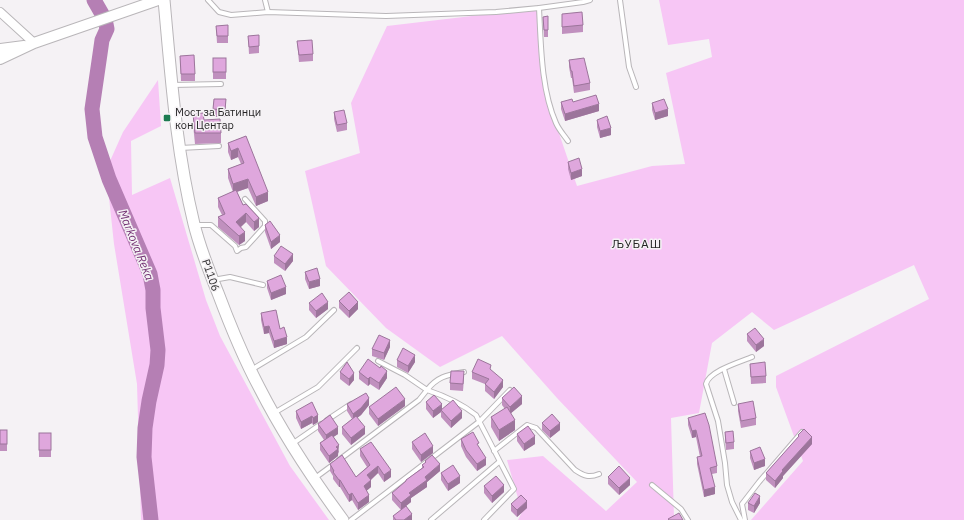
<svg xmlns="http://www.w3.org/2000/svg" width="964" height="520" viewBox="0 0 964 520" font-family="'IBM Plex Sans',sans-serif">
<rect width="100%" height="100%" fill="#f5f2f5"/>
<g fill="#f7c6f5">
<polygon points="659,0 964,0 964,520 751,520 803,461 776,387 776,376 929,299 914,265 774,330 752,312 712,343 699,413 671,418 674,517 672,520 518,520 522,512 507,460 543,456 606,511 637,482 557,398 502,336 440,367 386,328 326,266 305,171 360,153 351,103 387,26 539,8 542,60 549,104 577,186 652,166 685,164 666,73 712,57 709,39 668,45"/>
<polygon points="158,80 161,126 131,141 132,195 170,178 206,300 220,336 290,466 329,520 141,520 137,384 114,244 106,170 123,132"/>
</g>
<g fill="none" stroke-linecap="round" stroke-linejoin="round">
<polyline stroke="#b57fb4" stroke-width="15" points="94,0 102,14 106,24 107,29 102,40 100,54 92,109 95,137 109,179 150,274 153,290 153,308 158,350 157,365 149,401 145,428 144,457 151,520"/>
<g stroke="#b9b6b9" stroke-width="6">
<g id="service">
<polyline points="208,0 219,12 231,15 268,12 386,16 496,12 539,8 583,2 590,0"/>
<polyline points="265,0 268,12"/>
<polyline points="620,0 629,67 636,87"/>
<path d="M539 8C541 45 541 89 556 123 559 130 564 135 568 141"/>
<polyline points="172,85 221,84"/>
<polyline points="180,148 219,146"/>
<polyline points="196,225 211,225 235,246 237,251 241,248 246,247 265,226 265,221 245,199"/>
<polyline points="213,280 230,277 263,285"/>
<path d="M378 361 405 375 427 390C438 376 448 375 464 372"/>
<polyline points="724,369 734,403"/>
<polyline points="251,370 306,337 334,310"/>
<polyline points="274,413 318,387 357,348"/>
<polyline points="327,420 351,404"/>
<polyline points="292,444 321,424"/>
<path d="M494 451 527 425 536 428 575 470C584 476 589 478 599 474"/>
<path d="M339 460 419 400 427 390C445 396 462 404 476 415L514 489 484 520"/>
<polyline points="315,478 334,464"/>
<polyline points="652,485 681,509 688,520"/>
<polyline points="351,520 480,421 510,390"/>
<polyline points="431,520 499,462"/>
<path d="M741 520 732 502 727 485 725 463 718 421 706 384C709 371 740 362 752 357"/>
<polyline points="745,520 742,504 759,482 802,432"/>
</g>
</g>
<g stroke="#b9b6b9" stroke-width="10">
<polyline id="minor" points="0,12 34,43"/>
</g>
<g stroke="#b9b6b9" stroke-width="12">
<g id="tertiary">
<polyline points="0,49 24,46"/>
<polyline points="0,59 34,43 158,0"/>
</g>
</g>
<g stroke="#b9b6b9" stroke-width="13">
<path id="secondary" d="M164 0C171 76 176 150 194 224 200 248 209 271 218 293 230 325 243 357 259 387 283 434 312 478 343 520"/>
</g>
<use href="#service" stroke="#fff" stroke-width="4"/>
<use href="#minor" stroke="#fff" stroke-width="8"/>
<use href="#tertiary" stroke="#fff" stroke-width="10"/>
<use href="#secondary" stroke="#fff" stroke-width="11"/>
</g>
<g fill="#c090be">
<polygon points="562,14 583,25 583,32 562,34"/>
<polygon points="548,16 548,37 544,37 543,17"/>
<polygon points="216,26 228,36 228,43 217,43"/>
<polygon points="248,36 259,46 259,53 249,54"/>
<polygon points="297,41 313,54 313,61 299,62"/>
<polygon points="180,56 195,74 195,81 181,81"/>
<rect x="213" y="58" width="13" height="21"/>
<polygon points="569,60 590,83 590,90 574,93 572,78 571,78 569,67"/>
<polygon points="214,99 226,99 225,117 213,117"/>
<polygon points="561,102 573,102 599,111 565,121 561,109"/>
<polygon points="652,103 668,116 655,120 652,110"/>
<polygon points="334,112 347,123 347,130 337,132 334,119"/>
<polygon points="193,114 204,120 221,133 221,143 195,144 193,124"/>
<polygon points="597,120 611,135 600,138 597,127"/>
<polygon points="246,136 268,201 256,206 248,188 237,192 243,205 259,227 254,231 246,222 241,227 245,241 239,245 218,227 218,217 222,215 218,207 218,198 233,192 228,178 228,169 241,164 238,157 231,160 228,152 228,143"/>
<polygon points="568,162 582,176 571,180 568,169"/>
<polygon points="265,225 280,242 271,249 265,232"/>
<polygon points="274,256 293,261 285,271 274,263"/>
<polygon points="305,272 320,286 309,289 305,279"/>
<polygon points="267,281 286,294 271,300 267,288"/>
<polygon points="339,301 358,309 349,318 339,308"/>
<polygon points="309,303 328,309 316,318 309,310"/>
<polygon points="261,313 280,329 287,344 274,348 269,333 264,334 261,320"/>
<polygon points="747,334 764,346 756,352 747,341"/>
<polygon points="390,347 384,360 372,356 372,349"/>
<polygon points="397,360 415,362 408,373 397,367"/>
<polygon points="750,364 766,376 766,383 751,384"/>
<polygon points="491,370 503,387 494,399 485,391 485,384 472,379 472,372"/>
<polygon points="340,372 354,380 349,386 340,379"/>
<polygon points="359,372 387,378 379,390 370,384 368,386 359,379"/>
<polygon points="464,378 463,391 450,390 450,383"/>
<polygon points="502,398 522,404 511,413 515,430 499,441 491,427 491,417 505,409 502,405"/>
<polygon points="426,402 442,409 462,418 451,428 441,417 441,412 433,418 426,409"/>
<polygon points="347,404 369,405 361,415 357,418 365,434 351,445 342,434 342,427 352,419 347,411"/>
<polygon points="738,404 756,418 756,425 741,428 738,411"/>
<polygon points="405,406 378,426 369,414 369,407"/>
<polygon points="296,411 318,415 318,422 313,425 312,423 301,429 296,418"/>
<polygon points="688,418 717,466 717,473 712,474 715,494 704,497 697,464 697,457 700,457 696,437 692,438 688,425"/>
<polygon points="542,423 560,430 550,438 542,430"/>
<polygon points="318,424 338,434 333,437 339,452 338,453 338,456 329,463 320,450 320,443 324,440 318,431"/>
<polygon points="0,430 7,437 7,451 0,451"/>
<polygon points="725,432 734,442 734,449 726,450 725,439"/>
<rect x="39" y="433" width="12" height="24"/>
<polygon points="517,434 535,444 524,451 517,441"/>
<polygon points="798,435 812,444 783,476 783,478 775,488 766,480 766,473 798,438"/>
<polygon points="461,439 479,447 486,465 477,471 466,457 461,446"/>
<polygon points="412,442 433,453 421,462 412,449"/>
<polygon points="360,449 391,477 384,482 378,473 371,480 371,487 366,491 369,502 358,510 352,500 349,502 340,487 339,487 333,479 333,476 330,471 330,464 356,477 367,467 360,456"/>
<polygon points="750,451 765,466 754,470 750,458"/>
<polygon points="425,461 440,471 427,482 427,487 411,498 411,502 406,506 412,520 393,520 393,516 401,510 392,500 392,493 406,482 406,480 422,468 422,465 425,463"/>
<polygon points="441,473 460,483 448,491 441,480"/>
<polygon points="608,477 630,485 619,495 608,484"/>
<polygon points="484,486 504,492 492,503 484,493"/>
<polygon points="748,503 760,503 754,513 748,510"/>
<polygon points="511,504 527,508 517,517 511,511"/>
</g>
<g fill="#9c759b">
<polygon points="599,104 599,111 565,121 565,114"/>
<polygon points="668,109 668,116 655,120 655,113"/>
<polygon points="611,128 611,135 600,138 600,131"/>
<polygon points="238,148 238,157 231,160 231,151"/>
<polygon points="582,169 582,176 571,180 571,173"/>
<polygon points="248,179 248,188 233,193 233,184"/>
<polygon points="268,192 268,201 256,206 256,197"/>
<polygon points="246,213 246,222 236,231 236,222"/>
<polygon points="259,218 259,227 254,231 254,222"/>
<polygon points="245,232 245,241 239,245 239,236"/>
<polygon points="280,235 280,242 271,249 271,242"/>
<polygon points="293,254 293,261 285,271 285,264"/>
<polygon points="320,279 320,286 309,289 309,282"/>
<polygon points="286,287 286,294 271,300 271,293"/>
<polygon points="328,302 328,309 316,318 316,311"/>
<polygon points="358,302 358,309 349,318 349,311"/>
<polygon points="269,326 269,333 264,334 264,327"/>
<polygon points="287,337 287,344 274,348 274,341"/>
<polygon points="764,339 764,346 756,352 756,345"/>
<polygon points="390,340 390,347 384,360 384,353"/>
<polygon points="415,355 415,362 408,373 408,366"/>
<polygon points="387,371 387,378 379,390 379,383"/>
<polygon points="354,373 354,380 349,386 349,379"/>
<polygon points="370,377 370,384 368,386 368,379"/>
<polygon points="503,380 503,387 494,399 494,392"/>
<polygon points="522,396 522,404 510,414 510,407"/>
<polygon points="369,398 369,405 361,415 353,421 353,414"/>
<polygon points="405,399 405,406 378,426 378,419"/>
<polygon points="442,404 442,411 441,410 441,412 433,418 433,411"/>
<polygon points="462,411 462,418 451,428 451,421"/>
<polygon points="318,415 318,422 313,425 313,418"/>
<polygon points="312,416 312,423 301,429 301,422"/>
<polygon points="515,420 515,430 499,441 499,430"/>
<polygon points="560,423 560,430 550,438 550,431"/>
<polygon points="338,427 338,434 326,442 326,435"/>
<polygon points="365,427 365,434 351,445 351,438"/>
<polygon points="696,430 696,437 692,438 692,431"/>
<polygon points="535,436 535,444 524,451 524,444"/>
<polygon points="812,437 812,444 783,476 783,478 775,488 775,481 782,470"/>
<polygon points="339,445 338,456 329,463 329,456 336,447"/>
<polygon points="433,446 433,453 421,462 421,455"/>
<polygon points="486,458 486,465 477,471 477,464"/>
<polygon points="765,459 765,466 754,470 754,463"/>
<polygon points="440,464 440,471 427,482 427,487 411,498 411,502 401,510 401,503 409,493 425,477"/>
<polygon points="378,466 378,473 367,483 367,475"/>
<polygon points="391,470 391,477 384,482 384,475"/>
<polygon points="460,476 460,483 448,491 448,484"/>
<polygon points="630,478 630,485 619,495 619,488"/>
<rect x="339" y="480" width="1" height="7"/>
<polygon points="371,480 371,487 364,493 364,486"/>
<polygon points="504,485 504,492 492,503 492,496"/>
<polygon points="715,487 715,494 704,497 704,490"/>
<polygon points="352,493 352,500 349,502 349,495"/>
<polygon points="369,495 369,502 358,510 358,503"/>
<polygon points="760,496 760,503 754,513 754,506"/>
<polygon points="527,501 527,508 517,517 517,510"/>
<polygon points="412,514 412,520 404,520"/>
</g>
<g fill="#dfa7dd" stroke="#9c759b">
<polygon points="582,12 583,25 562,27 562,14"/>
<polygon points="548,16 548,30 544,30 543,17"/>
<polygon points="228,25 228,36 217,36 216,26"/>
<polygon points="259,35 259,46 249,47 248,36"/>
<polygon points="312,40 313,54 299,55 297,41"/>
<polygon points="194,55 195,74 181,74 180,56"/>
<rect x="213" y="58" width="13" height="14"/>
<polygon points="584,58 590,83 574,86 572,71 571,71 569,60"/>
<polygon points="596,95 599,104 565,114 561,102 572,99 573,102"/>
<polygon points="214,99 226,99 225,110 213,109"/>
<polygon points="664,99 668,109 655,113 652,103"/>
<polygon points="344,110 347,123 337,125 334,112"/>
<polygon points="203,113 204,120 220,119 221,133 195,133 193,114"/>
<polygon points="607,116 611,128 600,131 597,120"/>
<polygon points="246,136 268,192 256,197 248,179 233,184 228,169 244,163 238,148 231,151 228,143"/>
<polygon points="579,158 582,169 571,173 568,162"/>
<polygon points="236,190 243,205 246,204 259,218 254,222 246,213 236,222 245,232 239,236 218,217 225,214 218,198"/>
<polygon points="270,221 280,235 271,242 265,225"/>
<polygon points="281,246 293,254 285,264 274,256"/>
<polygon points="317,268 320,279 309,282 305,272"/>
<polygon points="281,275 286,287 271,293 267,281"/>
<polygon points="349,292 358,302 349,311 339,301"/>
<polygon points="322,293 328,302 316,311 309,303"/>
<polygon points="276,310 280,329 284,327 287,337 274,341 269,326 264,327 261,313"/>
<polygon points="755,328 764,339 756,345 747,334"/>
<polygon points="379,335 390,340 384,353 372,349"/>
<polygon points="403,348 415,355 408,366 397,360"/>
<polygon points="368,359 380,368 381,366 387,371 379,383 370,377 368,379 359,372"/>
<polygon points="478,359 491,365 490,369 503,380 494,392 485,384 489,379 472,372"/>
<polygon points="347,362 354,373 349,379 340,372"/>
<polygon points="765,362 766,376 751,377 750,364"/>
<polygon points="451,371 464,371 463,384 450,383"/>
<polygon points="396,387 405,399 378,419 369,407"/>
<polygon points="514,387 522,396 510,407 502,398"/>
<polygon points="366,393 369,398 361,408 353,414 347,404"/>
<polygon points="434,395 442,404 433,411 426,402"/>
<polygon points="453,400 462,411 451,421 441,410"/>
<polygon points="753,401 756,418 741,421 738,404"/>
<polygon points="312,402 318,415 313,418 312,416 301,422 296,411"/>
<polygon points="507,407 515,420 499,430 491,417"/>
<polygon points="705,413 709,425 717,466 710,468 715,487 704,490 697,457 702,456 696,430 692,431 688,418"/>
<polygon points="552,414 560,423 550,431 542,423"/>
<polygon points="330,415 338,427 326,435 318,424"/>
<polygon points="356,416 365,427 351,438 342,427"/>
<polygon points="528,426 535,436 524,444 517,434"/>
<polygon points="804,429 812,437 782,470 783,471 775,481 766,473 799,436 798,435"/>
<rect x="0" y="430" width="7" height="14"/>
<polygon points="733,431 734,442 726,443 725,432"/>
<polygon points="473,432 479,443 477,444 486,458 477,464 466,450 461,439"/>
<rect x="39" y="433" width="12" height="17"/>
<polygon points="425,433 433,446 421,455 412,442"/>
<polygon points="332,435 339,445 336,447 338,449 329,456 320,443"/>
<polygon points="371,442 391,470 384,475 378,466 367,475 371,480 364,486 369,495 358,503 352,493 349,495 340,480 339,480 333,472 334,471 330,464 342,455 356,477 370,465 360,449"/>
<polygon points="760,447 765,459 754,463 750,451"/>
<polygon points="432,455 440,464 425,477 427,480 409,493 411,495 401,503 392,493 406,481 406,480 424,467 422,465 426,462 425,461"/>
<polygon points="453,465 460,476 448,484 441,473"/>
<polygon points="619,466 630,478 619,488 608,477"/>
<polygon points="496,476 504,485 492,496 484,486"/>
<polygon points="755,493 760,496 754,506 748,503"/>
<polygon points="521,495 527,501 517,510 511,504"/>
<polygon points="406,506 412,514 404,520 396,520 393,516"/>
<polygon points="679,513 683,520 669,520 668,519"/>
</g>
<rect fill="#1c7b51" stroke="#f5f2f5" stroke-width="1.5" x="163" y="114" width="8" height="8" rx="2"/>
<g text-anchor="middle" stroke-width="3" stroke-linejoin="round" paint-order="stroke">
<g font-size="11" fill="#252425" stroke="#f5f2f5" text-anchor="start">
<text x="175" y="116">Мост за Батинци<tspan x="175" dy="13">кон Центар</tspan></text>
</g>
<g font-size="11" fill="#252425" stroke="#f5f2f5">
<text transform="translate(211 275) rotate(71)" y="4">P1106</text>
</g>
<g font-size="12" letter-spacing="1" fill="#252425" stroke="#f5f2f5">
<text x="637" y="248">ЉУБАШ</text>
</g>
<g font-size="12" font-style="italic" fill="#743374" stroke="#f5f2f5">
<text transform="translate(136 245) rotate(68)" y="4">Markova Reka</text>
</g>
</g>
</svg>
